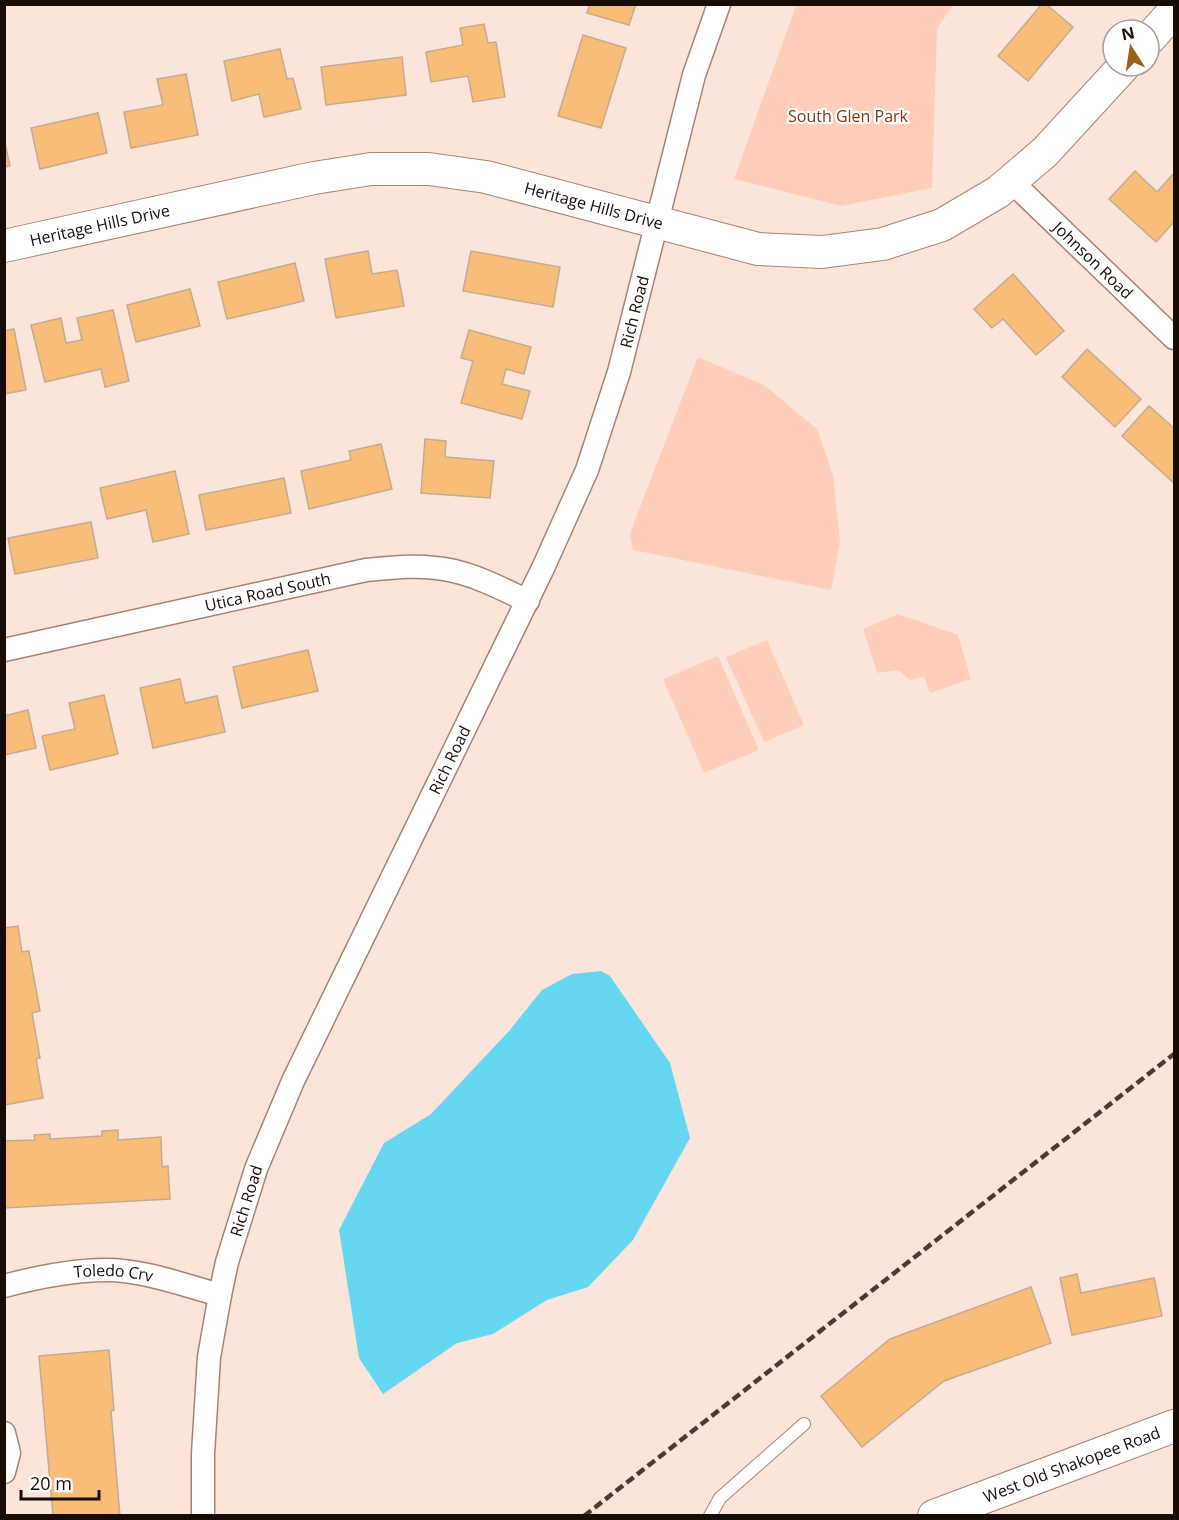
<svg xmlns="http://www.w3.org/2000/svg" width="1179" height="1520" viewBox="0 0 1179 1520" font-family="'Open Sans',sans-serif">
<rect width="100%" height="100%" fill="#fbe5db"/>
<g fill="#ffceb8">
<polygon points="796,5 953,5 937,29 932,188 841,206 734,179"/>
<polygon points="698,357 764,385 817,429 833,475 840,542 831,590 633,550 630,533"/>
<polygon points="898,614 958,635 971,679 930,693 924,677 910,680 898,670 877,673 863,629"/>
<polygon points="767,640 804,725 764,742 726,657"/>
<polygon points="718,656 759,750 704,773 663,679"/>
</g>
<polygon fill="#65d7f0" points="601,971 610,976 670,1063 690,1138 633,1240 588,1287 547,1300 493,1334 457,1343 383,1394 359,1358 339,1230 384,1143 431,1114 509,1031 542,990 572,974"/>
<g fill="#f9bd7a" stroke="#c4ab90" stroke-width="1.5">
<polygon points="590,4 636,4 629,25 587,13"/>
<polygon points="1042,4 1046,4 1073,27 1028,81 998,56"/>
<polygon points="484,24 488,43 496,42 505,97 473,102 468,76 431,82 426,52 463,45 460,28"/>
<polygon points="583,35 626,48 601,128 558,116"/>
<polygon points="280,49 287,79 293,78 301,109 264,117 259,94 232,101 224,61"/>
<polygon points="402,57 406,95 326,105 321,67"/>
<polygon points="186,74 198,135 131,148 124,112 163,105 157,79"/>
<polygon points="98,113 107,153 40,169 31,128"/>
<polygon points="4,139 10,166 4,167"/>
<polygon points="1135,171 1157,192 1174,173 1174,222 1156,242 1109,199"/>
<polygon points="368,251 372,274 397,270 404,306 336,318 325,259"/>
<polygon points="471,251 560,267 553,307 463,291"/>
<polygon points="295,263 304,301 227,319 218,282"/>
<polygon points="1013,274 1064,331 1036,355 1003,319 992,328 974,309"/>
<polygon points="190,289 200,326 136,342 127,305"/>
<polygon points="113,310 129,381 105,387 101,369 45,382 31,325 61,318 66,343 82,340 77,318"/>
<polygon points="14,329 26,390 4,394 4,331"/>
<polygon points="469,330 531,347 524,374 506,369 502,384 530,391 522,419 461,403 473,361 461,358"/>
<polygon points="1087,349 1141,399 1115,427 1062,377"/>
<polygon points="1149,406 1174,428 1174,483 1122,436"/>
<polygon points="425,439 446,441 445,457 494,461 490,498 421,493"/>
<polygon points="381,444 392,489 309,509 301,471 351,460 349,451"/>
<polygon points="175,471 189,534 153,542 146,510 107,519 100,488"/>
<polygon points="284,478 291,513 206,530 199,495"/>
<polygon points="91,522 98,558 15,574 8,538"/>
<polygon points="308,650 318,691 242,708 233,667"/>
<polygon points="180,679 185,703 217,696 225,732 153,748 140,688"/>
<polygon points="104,695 118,754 50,770 42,736 75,729 69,703"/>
<polygon points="28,710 36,748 4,755 4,716"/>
<polygon points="18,926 22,952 29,951 40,1011 32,1013 40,1058 36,1059 43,1098 4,1105 4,928"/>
<polygon points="118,1130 118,1140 161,1137 162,1167 168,1166 170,1199 4,1208 4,1141 35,1140 34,1135 50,1134 50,1139 102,1136 102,1131"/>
<polygon points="1077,1274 1081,1293 1154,1278 1162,1316 1072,1335 1060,1278"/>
<polygon points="1031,1287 1051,1343 944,1381 862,1447 821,1396 890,1339"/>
<polygon points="109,1350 114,1410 111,1411 120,1516 53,1516 39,1356"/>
</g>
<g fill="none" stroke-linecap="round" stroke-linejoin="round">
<g stroke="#a58374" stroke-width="14">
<polyline id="lane" points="710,1516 720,1498 804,1424"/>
</g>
<g stroke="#a58374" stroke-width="25">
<g id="street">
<path id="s1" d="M1011 181 1174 338"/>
<path id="s2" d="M4 650 366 570C395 567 425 564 454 571 480 577 504 590 528 601"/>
<path id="s3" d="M4 1286C38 1277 71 1270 106 1270 144 1270 183 1285 220 1295"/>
<polyline points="4,1433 9,1453 4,1472"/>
<path id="s4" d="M203 1516V1454L209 1357 220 1295 227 1262 256 1169 293 1081 544 566 587 470 619 372 694 75 719 4"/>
</g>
</g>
<g stroke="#a58374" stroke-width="34">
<g id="secondary">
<polyline points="1149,39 1174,11"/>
<path id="s5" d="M4 246 314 178 371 169H429L486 177 758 249 822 252 883 244 942 225 998 192 1045 152 1124 66"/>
<path id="s6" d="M934 1516 1174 1426"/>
</g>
</g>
<use href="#lane" stroke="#fff" stroke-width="12"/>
<use href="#street" stroke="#fff" stroke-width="22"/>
<use href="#secondary" stroke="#fff" stroke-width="32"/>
<polyline stroke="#4a3c35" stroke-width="4.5" stroke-dasharray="9 4.5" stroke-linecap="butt" points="584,1516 1174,1054"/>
</g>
<g text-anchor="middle" stroke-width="4.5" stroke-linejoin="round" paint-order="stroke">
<g font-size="16" fill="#7f380e" stroke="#fff">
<text x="848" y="122">South Glen Park</text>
</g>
<g font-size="16" fill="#170c06" stroke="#fff">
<text dy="6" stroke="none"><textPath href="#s5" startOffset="602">Heritage Hills Drive</textPath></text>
<text dy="6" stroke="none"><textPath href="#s5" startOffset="98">Heritage Hills Drive</textPath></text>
<text dy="6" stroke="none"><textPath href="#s1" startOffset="114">Johnson Road</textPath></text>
<text dy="6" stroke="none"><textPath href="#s4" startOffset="1292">Rich Road</textPath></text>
<text dy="6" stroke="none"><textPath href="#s2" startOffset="270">Utica Road South</textPath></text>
<text dy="6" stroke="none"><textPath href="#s4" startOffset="806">Rich Road</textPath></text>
<text dy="6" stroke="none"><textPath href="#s4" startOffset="320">Rich Road</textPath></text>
<text dy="6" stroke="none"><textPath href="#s3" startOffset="111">Toledo Crv</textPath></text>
<text dy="6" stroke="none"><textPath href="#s6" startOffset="147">West Old Shakopee Road</textPath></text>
</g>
</g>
<rect width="1179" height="1520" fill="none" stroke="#170c06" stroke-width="12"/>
<g transform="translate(1131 48) rotate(348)"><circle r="28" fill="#ffffff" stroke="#a29e9b" stroke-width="1.5"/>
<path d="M0-4.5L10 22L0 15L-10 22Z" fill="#976118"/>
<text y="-9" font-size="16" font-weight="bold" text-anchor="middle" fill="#170c06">N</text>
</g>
<path d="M21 1490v9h78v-9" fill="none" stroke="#170c06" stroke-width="3"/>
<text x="30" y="1490" font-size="18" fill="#170c06" stroke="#ffffff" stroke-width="4.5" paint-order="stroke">20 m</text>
</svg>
